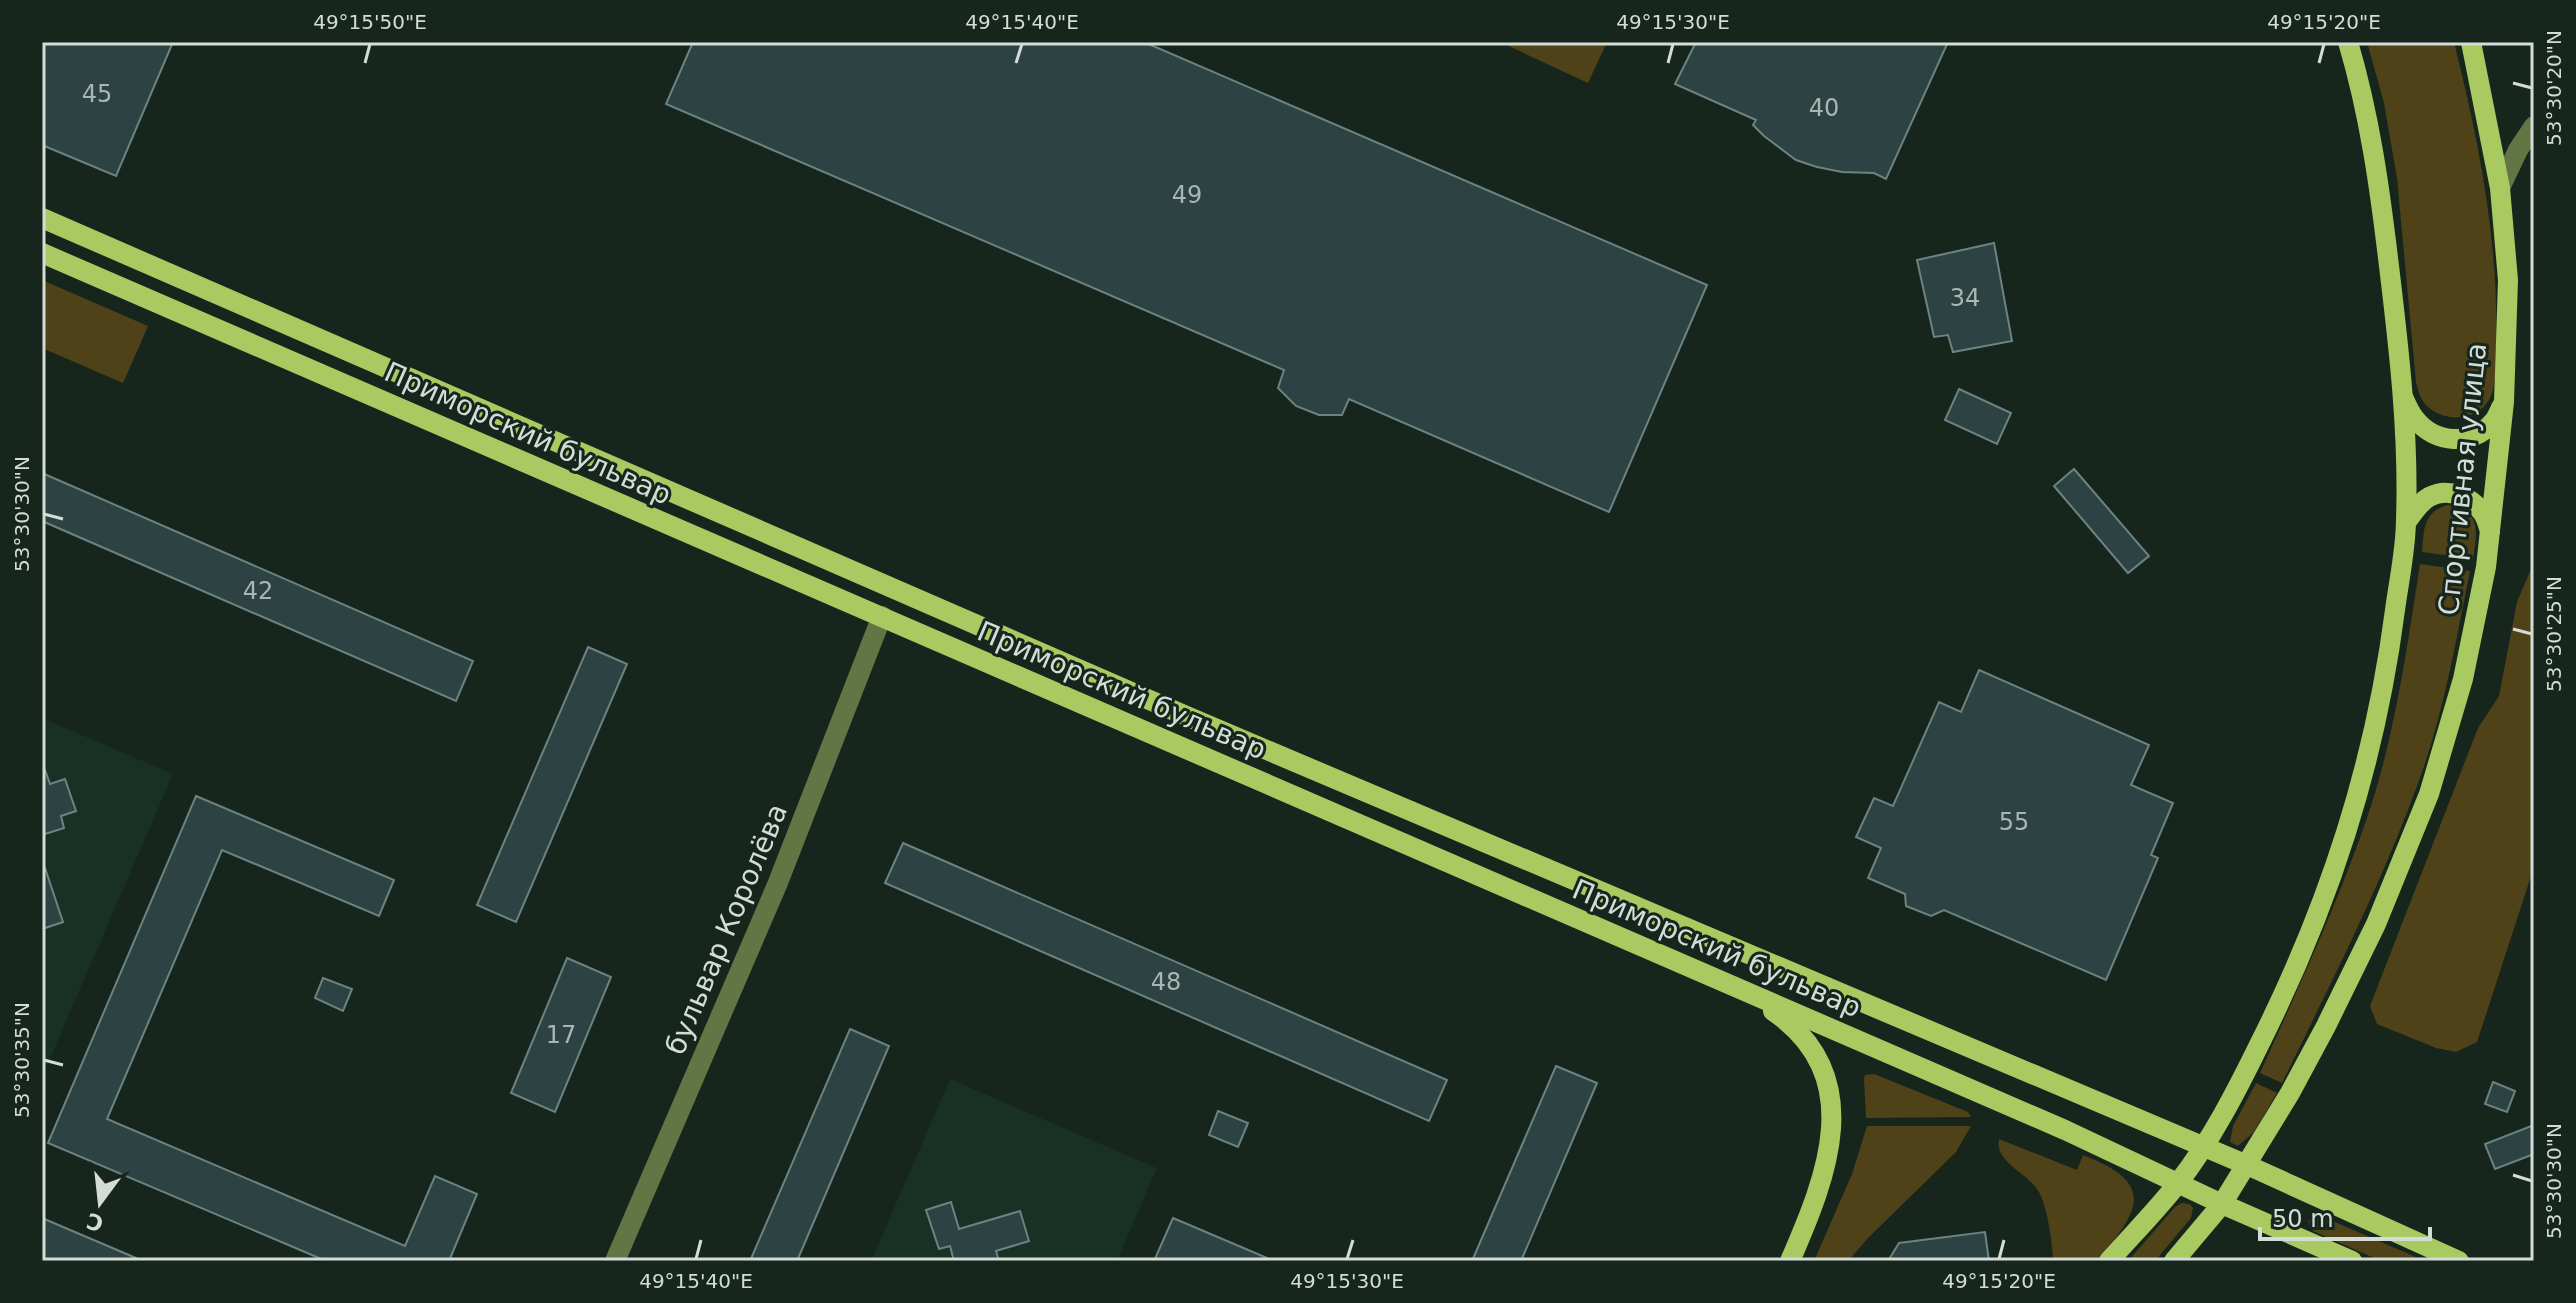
<svg xmlns="http://www.w3.org/2000/svg" width="2576" height="1303" viewBox="0 0 2576 1303" font-family="'DejaVu Sans',sans-serif">
<rect width="100%" height="100%" fill="#16261d"/>
<g fill="#193024">
<polygon points="42,718 173,774 42,1077"/>
<polygon points="950,1079 1157,1168 1117,1261 871,1261"/>
</g>
<g fill="#4f4118">
<polygon points="1500,42 1607,42 1588,83"/>
<path d="M2367 42H2454C2479 142 2499 242 2496 345 2495 361 2497 387 2489 400 2476 422 2442 423 2425 404 2420 398 2418 390 2416 382L2397 178 2384 103Z"/>
<polygon points="42,280 148,326 123,383 42,348"/>
<path d="M2448 505C2482 510 2477 533 2473 559L2422 552C2424 530 2423 511 2448 505Z"/>
<polygon points="2534,562 2534,867 2477,1042 2456,1052 2436,1048 2377,1024 2370,1006 2478,728 2499,696 2517,602"/>
<path d="M2420 564 2470 571C2456 641 2444 711 2420 778 2382 883 2331 983 2282 1083L2260 1073C2299 986 2340 899 2370 809 2396 729 2407 647 2420 564Z"/>
<polygon points="1874,1074 1968,1112 1971,1117 1866,1118 1864,1079 1865,1075"/>
<polygon points="2256,1083 2277,1093 2254,1132 2238,1146 2230,1142 2233,1126"/>
<polygon points="1867,1126 1971,1126 1956,1152 1869,1237 1848,1261 1814,1261 1852,1174"/>
<path d="M1999 1139 2077 1170 2083 1155C2158 1184 2139 1211 2097 1261H2053C2053 1245 2047 1206 2039 1192 2029 1173 1994 1163 1999 1139Z"/>
<polygon points="2182,1203 2190,1204 2193,1208 2191,1218 2155,1261 2128,1261 2175,1207"/>
<polygon points="2313,1215 2321,1216 2425,1261 2381,1261 2313,1231 2308,1221"/>
</g>
<g fill="#2d4242" stroke="#6c8382" stroke-width="2">
<polygon points="42,42 173,42 116,176 42,145"/>
<polygon points="693,42 1144,42 1707,285 1609,512 1349,399 1342,415 1319,415 1296,406 1278,388 1284,370 666,104"/>
<polygon points="1696,42 1948,42 1886,179 1874,173 1842,172 1817,167 1796,160 1764,136 1753,125 1756,120 1675,84"/>
<polygon points="1994,243 2012,341 1953,352 1948,335 1934,337 1917,260"/>
<polygon points="1959,389 2011,413 1997,444 1945,420"/>
<polygon points="2074,469 2149,556 2128,573 2054,486"/>
<polygon points="42,473 473,661 456,701 42,521"/>
<polygon points="588,647 627,664 516,922 477,905"/>
<polygon points="1979,670 2149,745 2131,785 2173,803 2151,855 2158,858 2106,980 1944,910 1931,916 1906,906 1905,894 1868,878 1881,848 1856,837 1874,798 1893,806 1939,702 1961,712"/>
<polygon points="45,770 50,784 65,779 76,811 61,816 64,828 42,835 42,771"/>
<polygon points="196,796 394,880 379,916 222,850 107,1119 405,1246 435,1176 477,1194 449,1261 326,1261 48,1143"/>
<polygon points="903,843 1447,1080 1429,1121 885,883"/>
<polygon points="42,868 45,868 63,922 42,929"/>
<polygon points="567,958 611,977 555,1112 511,1093"/>
<polygon points="323,978 352,989 343,1011 315,998"/>
<polygon points="850,1029 889,1046 797,1261 750,1261"/>
<polygon points="1556,1066 1597,1083 1521,1261 1472,1261"/>
<polygon points="2493,1082 2515,1091 2507,1112 2485,1104"/>
<polygon points="1218,1111 1248,1123 1238,1147 1209,1135"/>
<polygon points="2534,1125 2534,1154 2495,1169 2485,1144"/>
<polygon points="951,1202 959,1229 1020,1211 1029,1241 996,1251 999,1261 954,1261 950,1246 939,1249 926,1210"/>
<polygon points="42,1218 143,1261 42,1261"/>
<polygon points="1173,1218 1274,1261 1154,1261"/>
<polygon points="1985,1232 1989,1261 1888,1261 1899,1243"/>
</g>
<g fill="none" stroke-linecap="round" stroke-linejoin="round">
<g stroke="#647545" stroke-width="20">
<polyline points="2500,188 2518,150 2534,126"/>
<polyline points="615,1261 777,885 882,616"/>
</g>
<g stroke="#a8ca60" stroke-width="20">
<polyline points="42,218 1184,715 2247,1165 2459,1261"/>
<polyline points="42,253 2065,1130 2222,1204 2352,1261"/>
<path d="M2404 399C2407 406 2411 415 2416 420 2435 443 2472 447 2493 422 2497 418 2499 411 2502 406"/>
<path d="M2407 521C2413 513 2420 502 2429 497 2447 487 2471 496 2482 512 2486 517 2488 525 2490 531"/>
<path d="M1773 1011C1868 1076 1827 1176 1790 1261"/>
<path d="M2109 1261C2132 1235 2157 1210 2178 1183 2211 1141 2237 1090 2260 1043 2330 903 2375 764 2395 610 2399 580 2406 549 2406 519 2409 435 2399 349 2389 266 2380 190 2370 116 2348 42"/>
<polyline points="2174,1261 2222,1204 2290,1093 2326,1026 2376,924 2429,794 2463,679 2486,567 2504,402 2508,280 2500,188 2471,42"/>
</g>
</g>
<path fill="none" stroke="#d3dcd6" stroke-width="3" d="M365 63 370 44M1016 63 1022 44M1668 63 1673 44M2319 63 2324 44M2513 83 2532 88M44 514 63 519M2513 629 2532 634M44 1060 63 1065M2513 1175 2532 1181M696 1259 701 1240M1347 1259 1353 1240M1999 1259 2004 1240"/>
<g text-anchor="middle" stroke-width="6" stroke-linejoin="round" paint-order="stroke">
<g font-size="24" fill="#aab6b1">
<text x="97" y="102">45</text>
<text x="1824" y="116">40</text>
<text x="1187" y="203">49</text>
<text x="1965" y="306">34</text>
<text x="258" y="599">42</text>
<text x="2014" y="830">55</text>
<text x="1166" y="990">48</text>
<text x="561" y="1043">17</text>
</g>
<g font-size="28" fill="#d3dcd6" stroke="#16261d">
<text transform="translate(528 433) rotate(24)" y="10">Приморский бульвар</text>
<text transform="translate(2462 479) rotate(-84)" y="10">Спортивная улица</text>
<text transform="translate(1122 690) rotate(23)" y="10">Приморский бульвар</text>
<text transform="translate(726 929) rotate(-67)" y="10">бульвар Королёва</text>
<text transform="translate(1717 948) rotate(23)" y="10">Приморский бульвар</text>
</g>
</g>
<rect width="2576" height="1303" fill="none" stroke="#16261d" stroke-width="88"/>
<g transform="translate(100 1203) rotate(195)" stroke="#16261d" stroke-width="6" paint-order="stroke">
<path d="M0-6L14 30L0 20L-14 30Z" fill="#d3dcd6"/>
<text y="-12" font-size="22" font-weight="bold" text-anchor="middle" fill="#d3dcd6">С</text>
</g>
<path d="M2260 1227v12h170v-12" fill="none" stroke="#d3dcd6" stroke-width="4"/>
<text x="2272" y="1227" font-size="24" fill="#d3dcd6" stroke="#16261d" stroke-width="6" paint-order="stroke">50 m</text>
<rect x="44" y="44" width="2488" height="1215" fill="none" stroke="#d3dcd6" stroke-width="3"/>
<g font-size="20" text-anchor="middle" fill="#d3dcd6">
<text x="370" y="29">49°15'50"E</text>
<text x="1022" y="29">49°15'40"E</text>
<text x="1673" y="29">49°15'30"E</text>
<text x="2324" y="29">49°15'20"E</text>
<text transform="translate(2554 88) rotate(-90)" y="7">53°30'20"N</text>
<text transform="translate(22 514) rotate(-90)" y="7">53°30'30"N</text>
<text transform="translate(2554 634) rotate(-90)" y="7">53°30'25"N</text>
<text transform="translate(22 1060) rotate(-90)" y="7">53°30'35"N</text>
<text transform="translate(2554 1181) rotate(-90)" y="7">53°30'30"N</text>
<text x="696" y="1288">49°15'40"E</text>
<text x="1347" y="1288">49°15'30"E</text>
<text x="1999" y="1288">49°15'20"E</text>
</g>
</svg>
